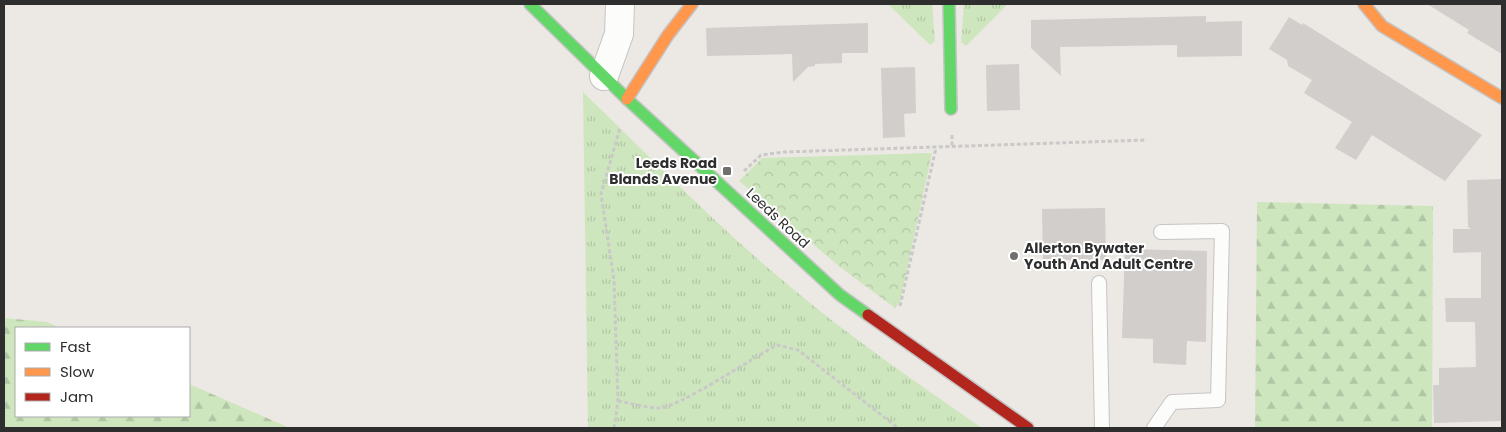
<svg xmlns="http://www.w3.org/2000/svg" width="1506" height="432" viewBox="0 0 1506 432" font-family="Poppins,sans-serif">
<defs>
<pattern id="grass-tufts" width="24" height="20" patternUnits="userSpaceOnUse" patternTransform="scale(1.25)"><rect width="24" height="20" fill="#cee6be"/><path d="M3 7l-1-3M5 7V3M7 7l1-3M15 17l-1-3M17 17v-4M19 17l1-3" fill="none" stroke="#b1c6a4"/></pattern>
<pattern id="forest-firs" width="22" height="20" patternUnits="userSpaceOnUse" patternTransform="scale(1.25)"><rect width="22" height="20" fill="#cee6be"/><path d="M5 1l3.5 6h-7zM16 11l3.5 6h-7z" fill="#b1c6a4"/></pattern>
<pattern id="park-crowns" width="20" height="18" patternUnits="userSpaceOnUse" patternTransform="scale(1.25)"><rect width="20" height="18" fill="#cee6be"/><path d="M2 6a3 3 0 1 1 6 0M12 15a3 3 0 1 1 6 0" fill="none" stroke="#b1c6a4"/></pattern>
</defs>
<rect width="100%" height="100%" fill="#ece8e4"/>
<g fill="url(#grass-tufts)">
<polygon points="888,4 932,4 935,41 930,45"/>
<polygon points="964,4 1008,4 966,46 961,42"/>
<path d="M583 92C650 157 715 224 787 284 848 336 916 382 982 428H588Z"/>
</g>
<g fill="url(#forest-firs)">
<polygon points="1257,202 1433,206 1432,428 1255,428"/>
<polygon points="4,318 47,322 60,328 16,328 16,416 189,416 189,384 290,428 4,428"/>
</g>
<polygon fill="url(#park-crowns)" points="932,153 900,302 895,308 840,267 739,181 762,158"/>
<g fill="#d1cecb">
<polygon points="1427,4 1502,4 1502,54 1467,33 1469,30"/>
<polygon points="1206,16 1206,22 1242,21 1242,56 1177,57 1177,45 1060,47 1061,76 1031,48 1031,20"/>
<polygon points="1289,17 1302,25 1303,23 1482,135 1445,181 1372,135 1356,160 1335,148 1352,122 1304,93 1312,80 1288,66 1287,60 1269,49"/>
<polygon points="868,23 868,53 842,53 842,63 815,64 815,66 808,67 793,82 792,54 707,56 706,28"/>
<polygon points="1019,64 1020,110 987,111 986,65"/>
<polygon points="915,67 916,113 904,114 905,137 883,138 881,68"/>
<polygon points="1502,179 1502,421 1434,423 1433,385 1439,385 1439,368 1476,367 1475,322 1446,322 1445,298 1481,298 1481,252 1453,253 1453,229 1471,229 1468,227 1467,180"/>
<polygon points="1105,208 1106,260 1043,260 1042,209"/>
<polygon points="1125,249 1207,251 1206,342 1187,341 1186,365 1153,363 1153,339 1122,338"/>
</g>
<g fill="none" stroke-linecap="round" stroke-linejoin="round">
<g stroke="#c5c4c5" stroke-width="16">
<g id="lane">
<polyline points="1099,283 1102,428"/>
<polyline points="1154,428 1172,402 1218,400 1222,231 1161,232"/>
</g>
</g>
<g stroke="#c5c4c5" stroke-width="30">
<polyline id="street" points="604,76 619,34 620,4"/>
</g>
<g stroke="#c5c4c5" stroke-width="14">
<g id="fast">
<polyline points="530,4 627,99 840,295 868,315"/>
<polyline points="949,4 951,109"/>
</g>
</g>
<g stroke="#c5c4c5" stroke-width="14">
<g id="slow">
<polyline points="1364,4 1382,26 1502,98"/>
<polyline points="627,99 668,35 692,4"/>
</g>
</g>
<g stroke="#c5c4c5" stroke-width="14">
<polyline id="jam" points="868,315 1028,428"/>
</g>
<g stroke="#c9c9c8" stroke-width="3" stroke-dasharray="4 2.5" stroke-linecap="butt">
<polyline points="952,135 952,147"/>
<polyline points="744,171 761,155 784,152 1147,140"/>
<polyline points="900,306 936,148"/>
<path d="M618 401C631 403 646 408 659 408 676 409 756 356 777 345L798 350 898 428"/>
<polyline points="614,428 618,401 614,280 601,194 620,128"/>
</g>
<use href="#lane" stroke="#fcfcfb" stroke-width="14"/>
<use href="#street" stroke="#fcfcfb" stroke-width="28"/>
<use href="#fast" stroke="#63d668" stroke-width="11"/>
<use href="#slow" stroke="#ff974d" stroke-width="11"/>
<use href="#jam" stroke="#b3261e" stroke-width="11"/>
</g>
<g fill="#706f6e" stroke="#fff" stroke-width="2">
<rect x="722" y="166" width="10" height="10" rx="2.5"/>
<circle cx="1014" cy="256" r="5"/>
</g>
<g text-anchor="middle" stroke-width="4" stroke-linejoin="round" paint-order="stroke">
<g font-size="14" font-weight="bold" fill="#2e2e2e" stroke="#fff" text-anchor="end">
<text x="717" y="168">Leeds Road<tspan x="717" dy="16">Blands Avenue</tspan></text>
<text x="1024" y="253" text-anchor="start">Allerton Bywater<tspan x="1024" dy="16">Youth And Adult Centre</tspan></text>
</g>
<g font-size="14" fill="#2e2e2e" stroke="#fff">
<text transform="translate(778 218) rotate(43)" y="5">Leeds Road</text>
</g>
</g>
<rect width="1506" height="432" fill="none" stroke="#2e2e2e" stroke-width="10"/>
<rect x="15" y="327" width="175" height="90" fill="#ffffff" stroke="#ababab"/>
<rect x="25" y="343" width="25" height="8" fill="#63d668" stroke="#ababab"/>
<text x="60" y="352" font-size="15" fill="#2e2e2e">Fast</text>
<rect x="25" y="368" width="25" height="8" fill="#ff974d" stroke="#ababab"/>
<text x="60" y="377" font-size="15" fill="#2e2e2e">Slow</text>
<rect x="25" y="393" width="25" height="8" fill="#b3261e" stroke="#ababab"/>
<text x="60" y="402" font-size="15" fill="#2e2e2e">Jam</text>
</svg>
